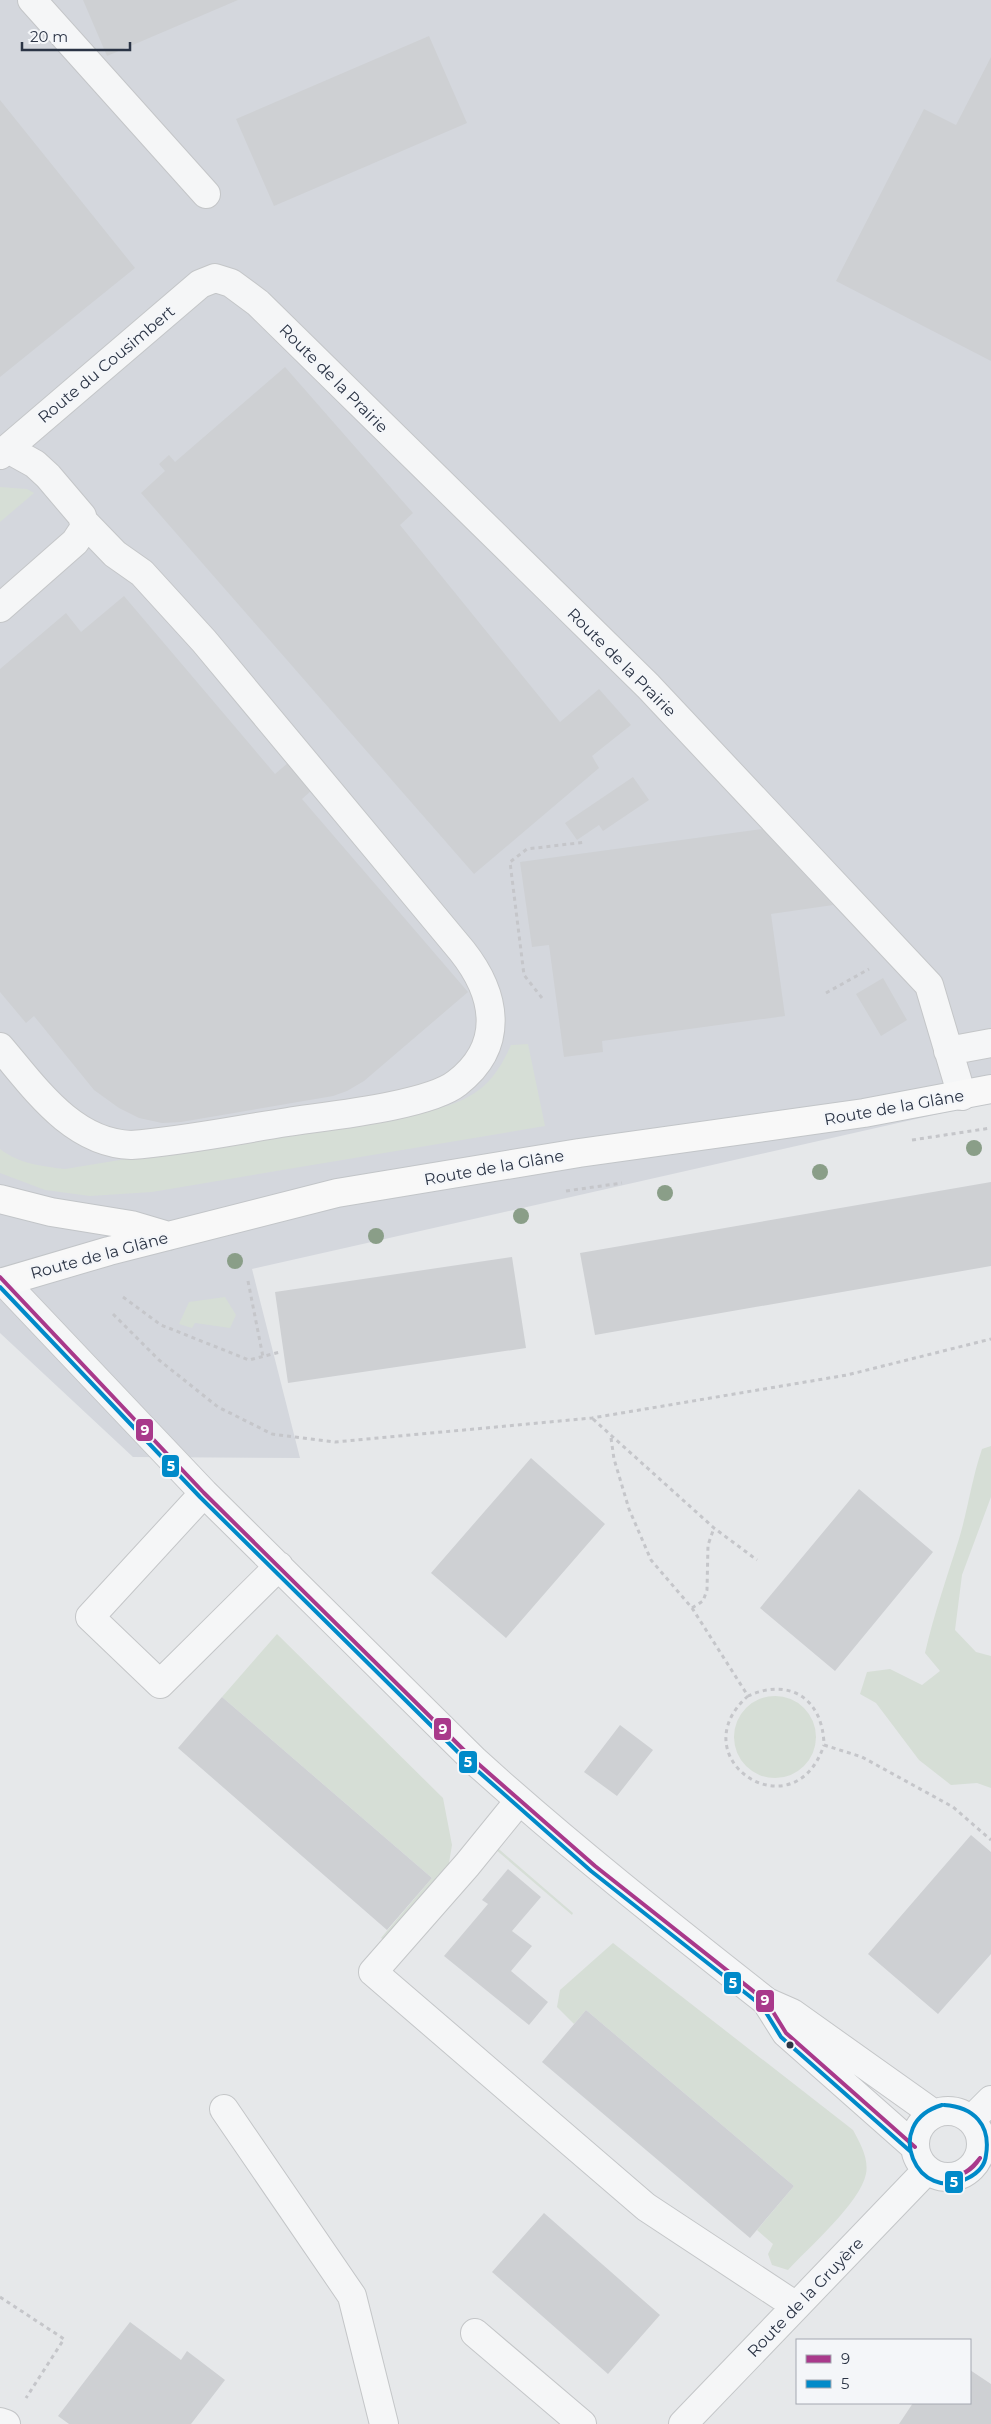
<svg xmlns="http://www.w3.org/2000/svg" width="991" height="2424" viewBox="0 0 991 2424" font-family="Montserrat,sans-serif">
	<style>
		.built { fill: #d4d7dd }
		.green { fill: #d6ded6 }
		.building { fill: #ced0d3 }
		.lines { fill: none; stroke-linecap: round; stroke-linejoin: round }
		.minor-casing { stroke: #c4c6c8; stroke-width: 30 }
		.major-casing { stroke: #c2c5c8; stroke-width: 30 }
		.path { stroke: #c5c6ca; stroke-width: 3; stroke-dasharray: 4 4; stroke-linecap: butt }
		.minor { stroke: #f5f6f7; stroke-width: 28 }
		.major { stroke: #f8f8f8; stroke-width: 28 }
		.bus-1-casing { stroke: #f4f6f9; stroke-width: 8 }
		.bus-2-casing { stroke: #f4f6f9; stroke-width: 8 }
		.bus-1 { stroke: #a9398b; stroke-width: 4 }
		.bus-2 { stroke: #008ac9; stroke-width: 4 }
		.tree { fill: #8a9e88 }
		.bus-dot { fill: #2b3445; stroke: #f4f6f9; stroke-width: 2 }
		.labels { text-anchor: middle; stroke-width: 4.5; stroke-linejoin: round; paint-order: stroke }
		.street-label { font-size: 16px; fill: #2b3445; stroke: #f4f6f9 }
		.line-badge { stroke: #f4f6f9; stroke-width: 2 }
		.badge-label { font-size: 14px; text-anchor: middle; font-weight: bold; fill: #fff }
	</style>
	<rect width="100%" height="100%" fill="#e6e8ea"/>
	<path class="built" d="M0,0h991v1102l-739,167 48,189 -167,-1 -133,-124z"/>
	<path class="green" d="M0,487l27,2 7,4 -34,29z
		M528,1044l17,82 -393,66 -62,4 -45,-6 -45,-17v-24c20,15 41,17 65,20l382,-63c35,-12 49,-28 64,-61z
		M225,1297l11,18 -6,13 -35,-5 -3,5 -13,-4 10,-22z
		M991,1446v51l-29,78 -7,55 21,22 15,4v132l-14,-5 -26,2 -32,-25 -43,-57 -16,-9 7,-22 23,-3 32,16 18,-14 -15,-18c9,-39 22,-76 34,-114 9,-30 13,-61 23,-90z
		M277,1634l166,164 9,47 -5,30 -59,68 -7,-5 51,-60 -210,-181z
		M734 1737a41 41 0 1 1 82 0a41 41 0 1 1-82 0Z
		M493,1844l80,69 -1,2 -77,-66z
		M613,1943l240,187c7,13 16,28 13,44 -6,29 -57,73 -78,96l-16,-5 -4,-11 5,-10 -16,-14 37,-44 -208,-176 -12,14 -17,-17 3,-17z"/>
	<path class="building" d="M83,0h155l-131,56z
		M429,36l38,87 -193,83 -38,-87z
		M991,57v304l-155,-80 88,-172 32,16z
		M0,100l135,168 -135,109z
		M285,367l128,146 -13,12 160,197 39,-33 32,36 -39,31 7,12 -125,106 -333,-381 24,-22 -6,-7 10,-9 6,7z
		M124,596l151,178 14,-12 24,27 -11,10 166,193 -104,89 -17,10 -14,5 -152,26 -19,1 -23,-5 -20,-10 -25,-18 -60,-74 -8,7 -26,-31v-323l66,-56 15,19z
		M633,777l16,23 -46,31 -4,-6 -22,15 -12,-17z
		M762,829l71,76 -62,9 14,102 -183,25 1,11 -39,5 -15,-112 -17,2 -12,-85z
		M883,978l24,42 -26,16 -25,-42z
		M991,1182v84l-396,69 -15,-82z
		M512,1257l14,91 -238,35 -13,-91z
		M531,1458l74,66 -99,114 -75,-65z
		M859,1489l74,63 -98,119 -75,-63z
		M222,1697l210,181 -45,52 -209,-182z
		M620,1725l33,25 -36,46 -33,-24z
		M971,1835l20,17v102l-53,60 -70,-60z
		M508,1869l33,28 -29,34 20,15 -21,25 37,31 -19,23 -85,-69 44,-52 -6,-4z
		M586,2010l208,176 -44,52 -208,-176z
		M544,2213l116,102 -52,59 -116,-102z
		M130,2322l51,38 6,-9 38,29 -34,44h-122l-11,-8z
		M970,2370l21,14v40h-92l14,-21h57z"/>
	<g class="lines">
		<defs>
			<path id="minor" d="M32,0l174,194
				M0,455l200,-171 15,-6 16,5 27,20 390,383 281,299 33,111
				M0,608l75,-66 10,-15 -3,-11 -34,-40 -13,-12 -27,-15
				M0,1047c35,41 72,96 131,98 53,-4 105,-15 157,-23 39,-6 140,-16 169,-39 49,-38 39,-89 5,-132l-258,-310 -62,-68 -27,-19 -30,-31
				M948,1051l43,-8
				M4,1282l200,211 271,268c94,85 193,163 292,241l25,11 142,101
				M204,1493l-114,124 70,67 119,-118
				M519,1801l-52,64 -94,107 273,235 150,99
				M769,2006l17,27 129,114
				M224,2109l128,187 32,128
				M915 2144a33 33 0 1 1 66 0a33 33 0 1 1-66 0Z
				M971,2120l20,-20
				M475,2333l107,91
				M0,2422l6,2
				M683,2424l244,-254"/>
			<path id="major" d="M0,1199l51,13 80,13 37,11
				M0,1283l109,-32 228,-58 242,-40 285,-40 127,-24"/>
		</defs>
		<use href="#minor" class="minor-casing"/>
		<use href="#major" class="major-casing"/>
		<path class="path" d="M826,993l43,-24
			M542,998l-18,-23 -14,-113 17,-13 59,-7
			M912,1140l79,-12
			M566,1191l56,-8
			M248,1281l15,76
			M123,1297l38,28 88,35 31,-8
			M113,1314l46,46 59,47 54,27 63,8 257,-24 255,-43 144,-36
			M593,1419l121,109 43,32
			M611,1438l3,21 15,50 22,51 41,48 56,88c42,-19 75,3 76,49l38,12 91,50 38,33
			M692,1608l11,-7 4,-11 1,-45 6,-17
			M748,1696c-70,62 46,139 76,49
			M0,2297l64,42 -38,59"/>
		<use href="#minor" class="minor"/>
		<use href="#major" class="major"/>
		<defs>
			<path id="bus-1" d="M0,1277l204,216 271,268 120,105 172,136 19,31 129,114
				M947,2177c15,-1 25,-6 33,-19
				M947,2177c16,-2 23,-6 33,-19"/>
			<path id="bus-2" d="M0,1287l200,210 271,268 120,106 171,135 19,31 130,115
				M942,2105c-62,18 -24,101 26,73 10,-5 17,-12 18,-23 5,-30 -12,-48 -42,-50"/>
		</defs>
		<use href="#bus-1" class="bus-1-casing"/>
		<use href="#bus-2" class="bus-2-casing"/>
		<use href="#bus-1" class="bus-1"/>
		<use href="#bus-2" class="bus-2"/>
	</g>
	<g class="tree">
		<circle cx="974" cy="1148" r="8"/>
		<circle cx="820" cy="1172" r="8"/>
		<circle cx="665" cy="1193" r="8"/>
		<circle cx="521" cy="1216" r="8"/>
		<circle cx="376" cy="1236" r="8"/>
		<circle cx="235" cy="1261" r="8"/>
	</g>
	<circle class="bus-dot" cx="790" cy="2045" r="4.5"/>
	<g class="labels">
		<g class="street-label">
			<text transform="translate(106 364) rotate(-40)" y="6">Route du Cousimbert</text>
			<text transform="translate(334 378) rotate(45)" y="6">Route de la Prairie</text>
			<text transform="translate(622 662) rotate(45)" y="6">Route de la Prairie</text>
			<text transform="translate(894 1107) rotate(-10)" y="6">Route de la Glâne</text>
			<text transform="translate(494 1167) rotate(-10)" y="6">Route de la Glâne</text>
			<text transform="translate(99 1255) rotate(-15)" y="6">Route de la Glâne</text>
			<text transform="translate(805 2297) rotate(-46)" y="6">Route de la Gruyère</text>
		</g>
	</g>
	<g class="line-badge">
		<rect x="135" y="1418" width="19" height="24" rx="5" fill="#a9398b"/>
		<rect x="161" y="1454" width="19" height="24" rx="5" fill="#008ac9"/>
		<rect x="433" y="1717" width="19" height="24" rx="5" fill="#a9398b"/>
		<rect x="458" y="1750" width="20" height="24" rx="5" fill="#008ac9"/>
		<rect x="723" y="1971" width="19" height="24" rx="5" fill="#008ac9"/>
		<rect x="755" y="1989" width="20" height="24" rx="5" fill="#a9398b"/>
		<rect x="944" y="2170" width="20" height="24" rx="5" fill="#008ac9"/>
	</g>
	<g class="badge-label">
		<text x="145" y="1435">9</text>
		<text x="171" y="1471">5</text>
		<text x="443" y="1734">9</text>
		<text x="468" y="1767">5</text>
		<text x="733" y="1988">5</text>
		<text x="765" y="2005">9</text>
		<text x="954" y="2187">5</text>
	</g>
	<rect x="796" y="2339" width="175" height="65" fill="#f4f6f9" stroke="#a4a8b1"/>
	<rect x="806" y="2355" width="25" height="8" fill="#a9398b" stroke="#a4a8b1"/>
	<text x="841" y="2364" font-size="15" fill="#2b3445">9</text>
	<rect x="806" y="2380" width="25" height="8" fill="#008ac9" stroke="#a4a8b1"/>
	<text x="841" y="2389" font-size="15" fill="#2b3445">5</text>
	<path d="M22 42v8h108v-8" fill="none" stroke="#2b3445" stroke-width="2.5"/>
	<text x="30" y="42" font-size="15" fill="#2b3445" stroke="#f4f6f9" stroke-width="4" paint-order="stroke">20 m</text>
</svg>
